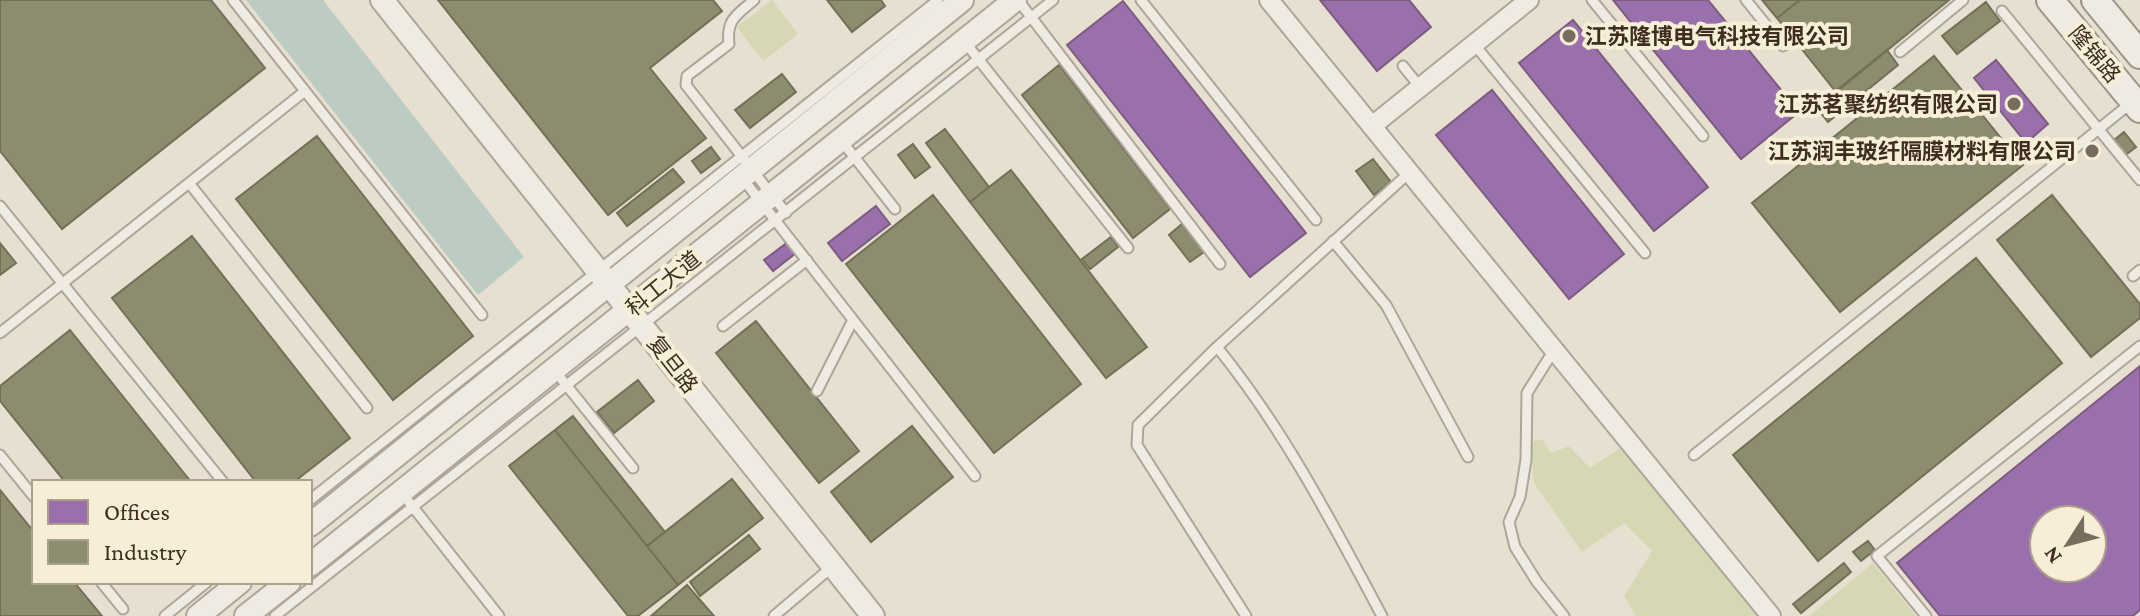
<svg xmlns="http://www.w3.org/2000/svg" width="2140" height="616" viewBox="0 0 2140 616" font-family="'Crimson Pro','Noto Sans SC',serif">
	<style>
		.green { fill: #d6d7b3 }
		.water { fill: #bcccc2 }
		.offices { fill: #9970ab; stroke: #7d5c81; stroke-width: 2; fill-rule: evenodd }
		.industry { fill: #8c8c6e; stroke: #747057; stroke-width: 2 }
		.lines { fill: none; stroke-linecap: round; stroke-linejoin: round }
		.service-casing { stroke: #ada599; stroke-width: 13 }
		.minor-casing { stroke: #ada599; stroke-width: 22 }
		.tertiary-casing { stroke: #ada599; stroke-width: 26 }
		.secondary-casing { stroke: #9c958a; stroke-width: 30 }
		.service { stroke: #efebe3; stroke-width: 9 }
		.minor { stroke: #efebe3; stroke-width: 18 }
		.tertiary { stroke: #efebe3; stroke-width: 22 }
		.secondary { stroke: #efebe3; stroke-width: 26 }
		.poi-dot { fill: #786c5e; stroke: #f7eed8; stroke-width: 3 }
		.labels { text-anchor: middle; stroke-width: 8; stroke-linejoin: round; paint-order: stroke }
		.poi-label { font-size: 22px; font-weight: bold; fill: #3d2e20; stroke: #f7eed8; text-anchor: end }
		.street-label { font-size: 22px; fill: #3d2e20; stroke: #f7eed8 }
	</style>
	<rect width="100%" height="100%" fill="#e7e0d1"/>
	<path class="green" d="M772,0l26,34 -35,27 -26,-34z
		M1542,439l9,14 18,-7 21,22 32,-21 136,169h-122l-12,-20 28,-45 -28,-28 -42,29 -48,-69 -3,-41z
		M1873,563l43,53h-107z"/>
	<path class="water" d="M246,0h77l201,257 -46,38z"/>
	<path class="offices" d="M1320,0h89l22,27 -54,44z
		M1613,0h95l91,112 -58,47z
		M1123,1l183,232 -56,44 -183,-232z
		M1573,20l135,167 -54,44 -135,-168z
		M1996,60l52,64 -22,19 -52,-65z
		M1492,90l132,164 -55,45 -133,-164z
		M876,206l14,18 -48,37 -14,-18z
		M788,242l8,11 -23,18 -9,-11z
		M2140,366v244l-7,6h-193l-43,-53zM2044,520h48v48h-48z"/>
	<path class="industry" d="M0,0h211l54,68 -203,161 -62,-78z
		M438,0h275l9,11 -72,57 56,70 -98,77z
		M827,0h54l4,6 -33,26z
		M1762,0h38l-23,18z
		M1800,0h149l-113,92 -59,-74z
		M1986,2l14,19 -43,33 -15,-18z
		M1887,50l11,15 -70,57 -12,-15z
		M1934,56l89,109 -183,147 -88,-109z
		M1059,65l111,144 -37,29 -111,-143z
		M782,74l14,18 -46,36 -15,-18z
		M945,129l44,58 -19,15 -44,-59z
		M2124,132l12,15 -12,9 -11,-15z
		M317,136l156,200 -80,64 -157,-201z
		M913,144l17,23 -15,11 -17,-23z
		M711,147l9,12 -19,14 -9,-12z
		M1373,159l18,23 -17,13 -18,-24z
		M673,169l11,13 -57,44 -10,-13z
		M1011,170l136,177 -41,31 -136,-176z
		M933,195l148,189 -87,69 -148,-189z
		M2052,195l88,109v14l-49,39 -94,-117z
		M1182,224l22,28 -14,10 -21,-27z
		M192,236l158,202 -56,44h-38l-144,-184z
		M1111,237l7,10 -28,22 -8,-10z
		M0,243l16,20 -16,12z
		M1976,258l86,105 -244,198 -85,-106z
		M756,321l103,130 -40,32 -103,-130z
		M70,330l121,152h-126l-65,-81v-15z
		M638,380l16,21 -40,32 -17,-21z
		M573,416l92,116 -18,14 -92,-116z
		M912,426l41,51 -82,65 -40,-50z
		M555,430l123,155 -40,31h-10l-119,-150z
		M732,479l31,39 -85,67 -31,-39z
		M0,490l34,42v50h40l28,34h-102z
		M749,535l11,14 -60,47 -10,-14z
		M1868,541l7,9 -14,11 -8,-9z
		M1844,563l7,9 -50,41 -8,-9z
		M687,585l27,31h-63z"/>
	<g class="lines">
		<defs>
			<path id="service" d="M233,0l249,315
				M754,0c-17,15 -28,19 -25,44l-42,32 -1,9 100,128
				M1018,0l202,264
				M1141,0l175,220
				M1592,0l111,136
				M1746,0l37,46
				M2002,11l138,169
				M964,41l164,207
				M1474,44l171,209
				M1900,52l63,-52
				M1403,66l17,21
				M841,140l54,69
				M743,179l232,297
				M189,183l178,225
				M0,206l223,276
				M1333,241l53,64 82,152
				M2133,276l7,-6
				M723,326l84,-66
				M0,333l305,-242
				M1217,347c66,81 116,177 165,269
				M1554,350l-27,43 -1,67 -6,37 -11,25 6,25 22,35 27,34
				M555,371l78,97
				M817,391l36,-71
				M0,455l34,42
				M1694,455l437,-352
				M310,500l628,-500
				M409,502l90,114
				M101,582l22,27
				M165,616l42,-34
				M275,616l778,-616
				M774,616l59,-50
				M1246,616l-109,-171 1,-20 79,-78 192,-174
				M1926,616l-49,-60 263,-210"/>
			<path id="minor" d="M1269,0l502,616
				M1372,126l157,-126"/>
			<path id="tertiary" d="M382,0l491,616
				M310,525l652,-525
				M310,565l705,-565
				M198,616l42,-34
				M246,616l43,-34"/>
			<path id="secondary" d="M2050,0l90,109
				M2095,0l45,55"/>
		</defs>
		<use href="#service" class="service-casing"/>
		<use href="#minor" class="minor-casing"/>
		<use href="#tertiary" class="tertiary-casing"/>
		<use href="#secondary" class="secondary-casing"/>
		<use href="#service" class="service"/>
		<use href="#minor" class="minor"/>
		<use href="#tertiary" class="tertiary"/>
		<use href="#secondary" class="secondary"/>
	</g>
	<g class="poi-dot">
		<circle cx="1569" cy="36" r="8"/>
		<circle cx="2014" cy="104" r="8"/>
		<circle cx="2092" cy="151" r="8"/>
	</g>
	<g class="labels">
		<g class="poi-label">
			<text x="1585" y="44" text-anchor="start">江苏隆博电气科技有限公司</text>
			<text x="1998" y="112">江苏茗聚纺织有限公司</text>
			<text x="2076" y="159">江苏润丰玻纤隔膜材料有限公司</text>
		</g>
		<g class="street-label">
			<text transform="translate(2095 54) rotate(50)" y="8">隆锦路</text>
			<text transform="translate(663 283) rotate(-39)" y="8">科工大道</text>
			<text transform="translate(673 364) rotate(52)" y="8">复旦路</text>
		</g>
	</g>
	<rect x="32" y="480" width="280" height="104" fill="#f7eed8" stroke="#ada18e" stroke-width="2"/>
	<rect x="48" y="500" width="40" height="24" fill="#9970ab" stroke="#ada18e" stroke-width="2"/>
	<text x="104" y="520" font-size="24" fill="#3d2e20">Offices</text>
	<rect x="48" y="540" width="40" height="24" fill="#8c8c6e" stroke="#ada18e" stroke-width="2"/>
	<text x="104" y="560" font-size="24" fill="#3d2e20">Industry</text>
	<g transform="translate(2068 544) rotate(234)"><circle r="38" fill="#f7eed8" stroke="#ada18e" stroke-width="2"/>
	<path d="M0-6L14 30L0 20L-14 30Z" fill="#786c5e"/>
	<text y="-12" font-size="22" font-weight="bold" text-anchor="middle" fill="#3d2e20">N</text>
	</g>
</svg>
